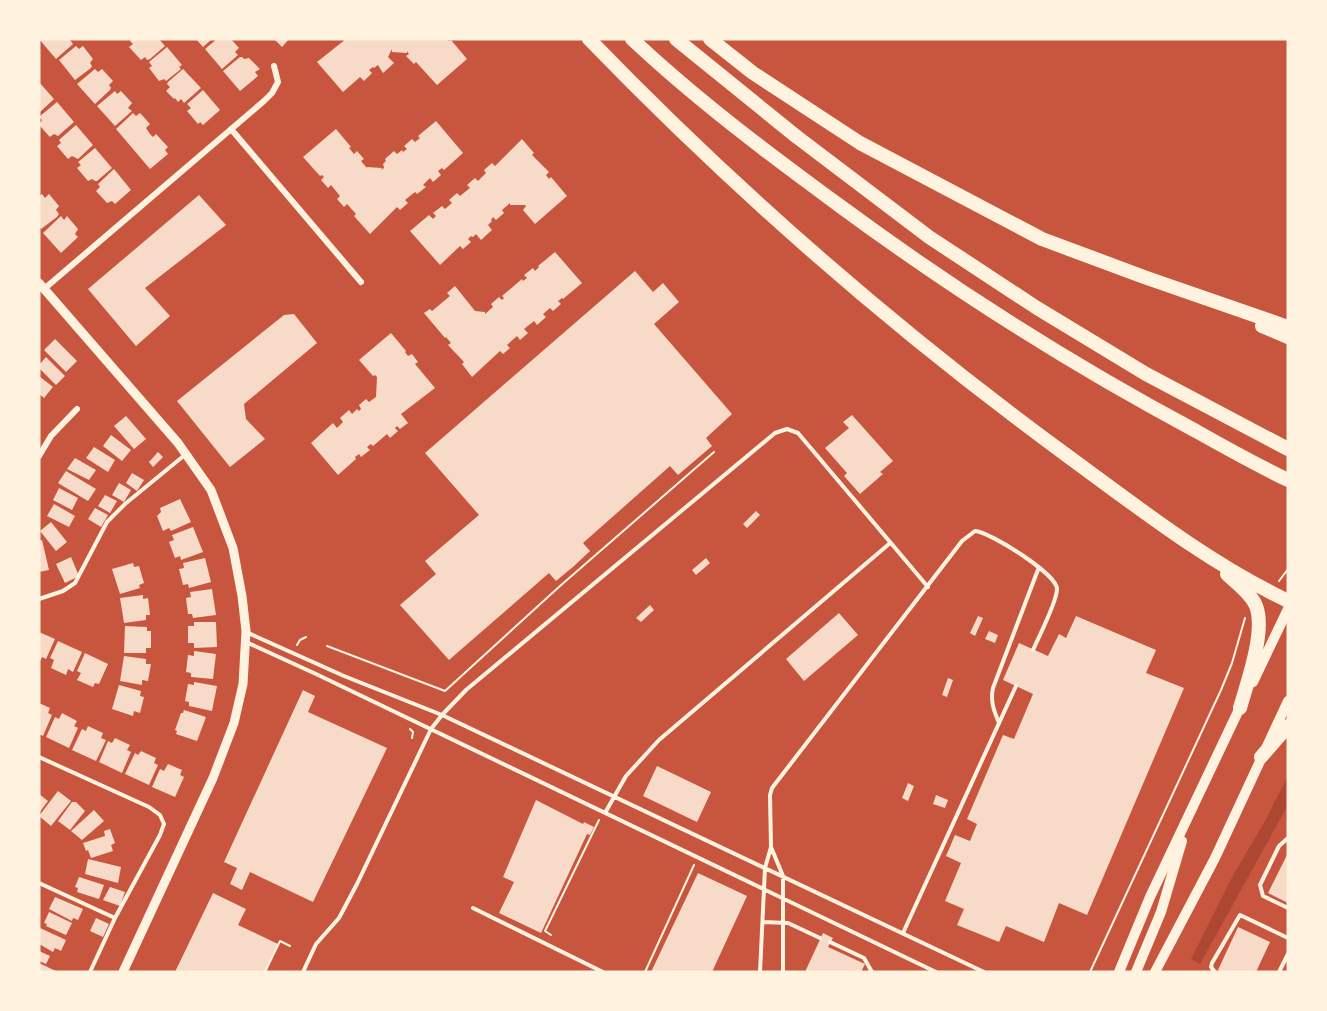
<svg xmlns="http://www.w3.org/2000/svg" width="1327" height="1011" viewBox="0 0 1327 1011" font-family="'IBM Plex Sans',sans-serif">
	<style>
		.green { fill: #ae4732 }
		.building { fill: #f7dbc8 }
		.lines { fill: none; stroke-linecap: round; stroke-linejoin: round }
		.path { stroke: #fff3e0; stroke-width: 2 }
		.service { stroke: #fff3e0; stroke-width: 4 }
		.minor { stroke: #fff3e0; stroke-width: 6 }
		.tertiary { stroke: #fff3e0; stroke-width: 9 }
		.secondary { stroke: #fff3e0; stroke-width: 10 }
		.motorway { stroke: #fff3e0; stroke-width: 14 }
	</style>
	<rect width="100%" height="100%" fill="#c8553d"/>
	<path class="green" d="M1288,776v29l-88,159 -9,-5 40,-80 35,-60z"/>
	<path class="building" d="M39,39h32l-1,1 3,4 -17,15z
		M132,39h27l6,7 -15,13 -3,1 -2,-3 -4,3 -12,-13 4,-3 -3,-3z
		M196,39h16l-9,8z
		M217,39h14l8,9 -4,4 3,3 -16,14 -17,-20z
		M274,39h15l-7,8z
		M346,39h101l2,2 2,-1 16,19 -30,26 -21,-23 -2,2 -8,-8 3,-2 -2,-3v2l-15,-1v-3l-4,8 6,6 -11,10 -5,-8 -4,3 -1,-1 -4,3 3,3 -8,8 -4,-4 -17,15 -26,-30z
		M76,46l3,3 4,-3 10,13 -3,4 2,3 -1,2 -16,12 -16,-20z
		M167,47l15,18 -3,2 2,2 -15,12 -2,-2 -5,2 -10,-13 3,-2 -3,-4z
		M240,57h2l2,2 5,-1 11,11 -5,3 3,4 -18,15 -17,-20z
		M95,69l3,3 4,-3 11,12 -4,4 2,3 -1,2 -15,14 -18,-20z
		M183,69l18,19 -17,15 -3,-4 -3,3 -3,-4 -1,1 -8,-8 4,-4 -3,-3 1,-2z
		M39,82l15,17 -15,14z
		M203,90l17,20 -17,15 -3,-3 -2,2 -11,-13 4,-3 -4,-4z
		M115,91l2,3 4,-3 11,12 -4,5 4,3 -17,15 -18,-20z
		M57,102l17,20 -16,14 -4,-2 -4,3 -11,-12 3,-5 -3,-3z
		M133,113l3,3 4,-3 10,11 -4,4 4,6 3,3 3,-3 12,13 -3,3 3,4 -18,15 -34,-40z
		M436,121l27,32 -19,17 -2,-2 -4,3 3,4 -8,7 -3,-4 -7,7 3,2 -9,7 -2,-2 -10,8 3,3 -8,7 -3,-3 -27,27 -16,-18 2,-2 -9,-10 -3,3 -7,-8 3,-3 -9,-11 -3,3 -7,-8 3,-3 -2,-2 -2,1 -17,-19 33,-28 15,18 -2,1 5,6 3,-3 7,8 -3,2 6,7v-1l15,1 -1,2 3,-2 -1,-4 3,-3 -1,-2 9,-8 3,3 5,-4 1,2 4,-3 -3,-3 8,-7 3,3 5,-4 -2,-2z
		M76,125l17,20 -15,14 -6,-3 -4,3 -11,-13 4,-3 -2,-3z
		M522,139l12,14 -2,2 17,17 -3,3 3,4 2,-2 16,19 -32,28 -12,-14 3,-4 -1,-1h-15v-2l-8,7 2,3 -8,7 -3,-3 -2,3 1,1 -4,4 4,5 -11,10 -5,-6 -3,3 -2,-1 -3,3 3,3 -8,7 -3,-3 -20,19 -30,-34 19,-16 4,4 3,-3 -3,-3 9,-7 3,3 7,-6 -3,-3 8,-7 3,3 10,-8 -3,-3 8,-7 3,3 8,-8 -2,-3 8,-7 3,3z
		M95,148l17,20 -15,13h-2l-3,-2 -4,2 -11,-13 4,-3 -3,-3z
		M114,169l17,21 -16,14 -3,-3 -5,2 -11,-12 4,-4 -2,-3z
		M42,194l3,4 4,-4 10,12 -3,4 3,4 -2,3 -16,12 -2,-3v-30z
		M199,195l27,30 -81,63 25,28 -34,30 -48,-57z
		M61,216l3,4 3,-4 11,13 -3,5 3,3 -17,16 -18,-20z
		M555,252l27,31 -19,16 -1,-1 -4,3 3,3 -8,7 -3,-3 -7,6 3,3 -9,8 -3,-4 -10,8 4,4 -8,7 -3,-4 -10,9 3,3 -7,6 -3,-3 -28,26 -10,-13 2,-2 -16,-17 3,-2 -5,-6 -1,1 -21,-25 6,-4 2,2 18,-15 -3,-3 8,-7 20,25 10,1v2l8,-7 -2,-3 8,-7 3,3 2,-2 -2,-2 20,-17 1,2 4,-3 -3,-3 9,-7 2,3 4,-4 -1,-1z
		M635,271l18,21 10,-9 16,19 -25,22 78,90 -26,24 6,8 -34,29 -8,-9 -87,77 7,8 -16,15 -18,15 -7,-8 -100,87 -49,-55 36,-31 -11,-13 54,-46 -54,-62z
		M294,314l23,29 -73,61 2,15 19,20 -35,28 -53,-66 107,-86z
		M391,333l15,18 -1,1 3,4 4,-2 6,8 -3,2 20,24 -34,26 7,9 -8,6 -3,-3 -2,2 3,3 -8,7 -3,-4 -14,12 -2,-2 -4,3 3,3 -9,7 -2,-3 -4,3 1,2 -18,16 -27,-32 22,-20 4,5 6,-6 -3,-4 9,-8 3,4 5,-5 2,2 2,-2 -2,-4 7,-6 3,3 7,-5 1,-20 -2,-2 -2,1 -14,-16z
		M55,339l22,22 -11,11 -22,-22z
		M46,357l19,19 -9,9 -17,-17v-3z
		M39,376l14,11 -9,11 -5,-4z
		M852,415l41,46 -13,11 3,2 -23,20 -16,-18 3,-3 -22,-25 24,-20 -6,-6z
		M126,416l20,23 -12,10 -20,-23z
		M111,435l20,15 -9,11 -19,-15z
		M94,447l21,13 -7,12 -22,-14z
		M158,452l5,5 -10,10 -4,-5z
		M75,458l21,12 -7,10 -22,-11z
		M66,471l30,18 -8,12 -30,-18z
		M132,473l12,7 -7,11 -11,-8z
		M119,483l12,7 -7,12 -12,-7z
		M59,488l19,10 -6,12 -19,-10z
		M105,495l12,6 -7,12 -12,-7z
		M180,499l11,23 -20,9 -2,-3 -6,3 -6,-15 4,-4 -1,-4z
		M54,504l21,12 -6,11 -22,-11z
		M95,508l13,7 -7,12 -13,-8z
		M756,511l4,4 -13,13 -4,-4z
		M51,522l16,20 -11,9 -16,-20z
		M193,527l10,25 -22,8 -1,-4 -5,2 -6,-16 5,-2 -2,-5z
		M42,540l7,30 -10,2v-31z
		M71,557l8,19 -14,7 -9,-19z
		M205,558l6,24 -22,6 -1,-4 -5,1 -4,-16 5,-1 -1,-5z
		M706,558l4,5 -14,12 -4,-5z
		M133,563l1,4 5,-1 5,17 -5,2 1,3 -20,6 -8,-25z
		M212,589l4,26 -23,3 -1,-4h-4l-2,-16 5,-1 -1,-5z
		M143,595v4l5,-1 2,17h-4v5l-22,3 -4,-25z
		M650,605l4,5 -13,12 -5,-4z
		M839,613l19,22 -54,46 -18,-22z
		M978,616l5,2 -8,18 -5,-3z
		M1076,616l80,34 -10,23 38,15 -97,227 -28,-12 -15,39 -38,-16 -7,16 -42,-17 7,-16 -19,-8 16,-38 -15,-7 9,-21 15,6 7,-17 -10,-5 36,-84 11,4 19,-45 -30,-14 16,-37 29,13 11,-22 7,4z
		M194,622h22l1,25 -23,1v-5h-6v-17h6z
		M125,626l22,1v4h4v17h-5v5h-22z
		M989,631l9,4 -3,8 -10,-4z
		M39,632l16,7 -9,20 -4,-2 -3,7z
		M58,641l24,11 -9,20 -5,-3 -2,6 -15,-7 3,-8 -4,-2z
		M194,651l22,3 -3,25 -22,-2v-4l-5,-1 2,-17 6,1z
		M85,653l23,11 -9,20 -4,-1 -2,4 -16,-7 4,-7 -4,-2z
		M124,656l22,3v5h5l-3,17 -6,-1v5l-22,-4z
		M948,678l5,2 -6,17 -5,-2z
		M194,682l23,4 -5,25 -23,-5v-4l-4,-1 3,-17 6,1z
		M119,685l22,6 -1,5 4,1 -4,16 -6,-2 -1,5 -21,-7z
		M303,690l12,6 -7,16 79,36 -74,154 -63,-30 -8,18 -12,-6 7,-16 -13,-6z
		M39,703l11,5 -2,5 4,2 -9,21 -4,-2z
		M184,710l22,7 -9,24 -21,-7 1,-3 -2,-1 6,-17h2z
		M62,713l15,8 -3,5 4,2 -9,20 -23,-11 9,-20 4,2z
		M88,726l15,7 -2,5 5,2 -10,21 -24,-11 10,-21 4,2z
		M115,738l15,7 -3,5 4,2 -9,21 -23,-11 9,-21 4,2z
		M141,751l15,7 -2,5 4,2 -9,20 -24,-11 10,-21 3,2z
		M168,764l14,6 -2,5 4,2 -9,20 -23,-10 8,-18 4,2z
		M657,766l54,26 -14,30 -54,-26z
		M908,783l6,3 -6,15 -6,-3z
		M58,791l13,10 -20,25 -12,-10z
		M39,794l9,7 -9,12z
		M936,795l12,5 -3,8 -12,-4z
		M536,800l47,24 1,-2 10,5 -4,8 -3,-1 -46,99 -42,-20 15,-31 -11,-5z
		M72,802h4l9,9 -15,19 -12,-9z
		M94,810l10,11 -22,19 -11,-9z
		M110,829l5,14 -4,2 2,6 -22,7 -3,-8 -2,1 -3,-8 22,-7 -1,-5z
		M1288,853v50l-20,-10z
		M88,859l33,8 -3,16 -33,-9z
		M698,873l49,23 -35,76h-61z
		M79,877l25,8 -5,14 -22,-7 1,-4 -3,-1z
		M110,887l15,5 -5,14 -17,-6z
		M213,893l33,16 -8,16 40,19 -13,28h-90z
		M55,897l28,12 -5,11 -5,-2 -1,3 -23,-12z
		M49,912l23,11 -6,12 -20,-9 1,-2 -3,-1z
		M96,918l13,6 -6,13 -13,-6z
		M1238,927l32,15 -14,30h-34l-4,-2z
		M40,928l26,12 -5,11 -6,-3 -2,4 -14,-8z
		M823,933l10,5 -5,9 37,17 -4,8h-56z
		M39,951l11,5 -4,8 -7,-3z
		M39,963l19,9h-19z"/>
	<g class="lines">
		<path class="path" d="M1279,581l9,-12
			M297,645l3,-5 6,-3
			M327,646l118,45 115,-105 154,-134
			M410,729l3,3 -1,6
			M551,935l-6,-4 54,-111
			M265,972l15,-31 10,5
			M645,972l49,-107
			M1090,972l131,-282 11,-27 13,-45"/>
		<path class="service" d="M39,599l24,-8 12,-8 32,-61 18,-18 61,-50
			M246,632l98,44 98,39 542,257
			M246,642l70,32 620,298
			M999,723c-5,-12 -9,-22 -6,-35l46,-121
			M39,757l110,50 11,8 4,9 -4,11 -45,83 -25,54
			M605,813l21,-37 33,-36 230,-196
			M1288,838l-9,8 -19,39 3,11 25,12
			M771,847l12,29v96
			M39,883l76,35
			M473,908l130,64
			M763,922l25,1 32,15
			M903,933l113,-247
			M830,942l34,16 8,14
			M303,972l13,-28 23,-26 18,-34 74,-155 11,-14 24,-25 309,-257 12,-4 11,4 130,154
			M760,972l5,-104 6,-21 -1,-52 2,-7 190,-247 13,-10c15,1 82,43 82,58 0,13 -18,47 -24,61
			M1215,972l-4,-5 1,-4 28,-48 48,23
			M1279,972l9,-18"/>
		<path class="minor" d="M231,129l130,153
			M44,289l220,-188 8,-8 6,-11 -4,-16
			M39,456l12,-20 26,-27"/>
		<path class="tertiary" d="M39,283l139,160 33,47 22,58 9,48 4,35 -3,53 -9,39 -21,55 -90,194"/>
		<path class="secondary" d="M1253,682l35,-73
			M1119,972l31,-75 93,-196
			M1136,972l25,-60 21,-71
			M1155,972l60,-114 73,-157"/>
		<path class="motorway" d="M589,39c147,152 309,293 480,418 71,52 140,106 219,144
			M632,39c65,61 137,115 208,167 114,84 232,159 356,225 30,17 61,34 92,49
			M676,39l121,98 132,100 108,71 109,66 142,75
			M710,39l43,34 107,70 182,96 102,38 144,50
			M1262,326l26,11
			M1227,574c9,9 24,19 29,32 10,25 -9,77 -16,102
			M1261,757l27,-31"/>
	</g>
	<rect width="1327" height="1011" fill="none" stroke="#fff3e0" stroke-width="81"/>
</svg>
